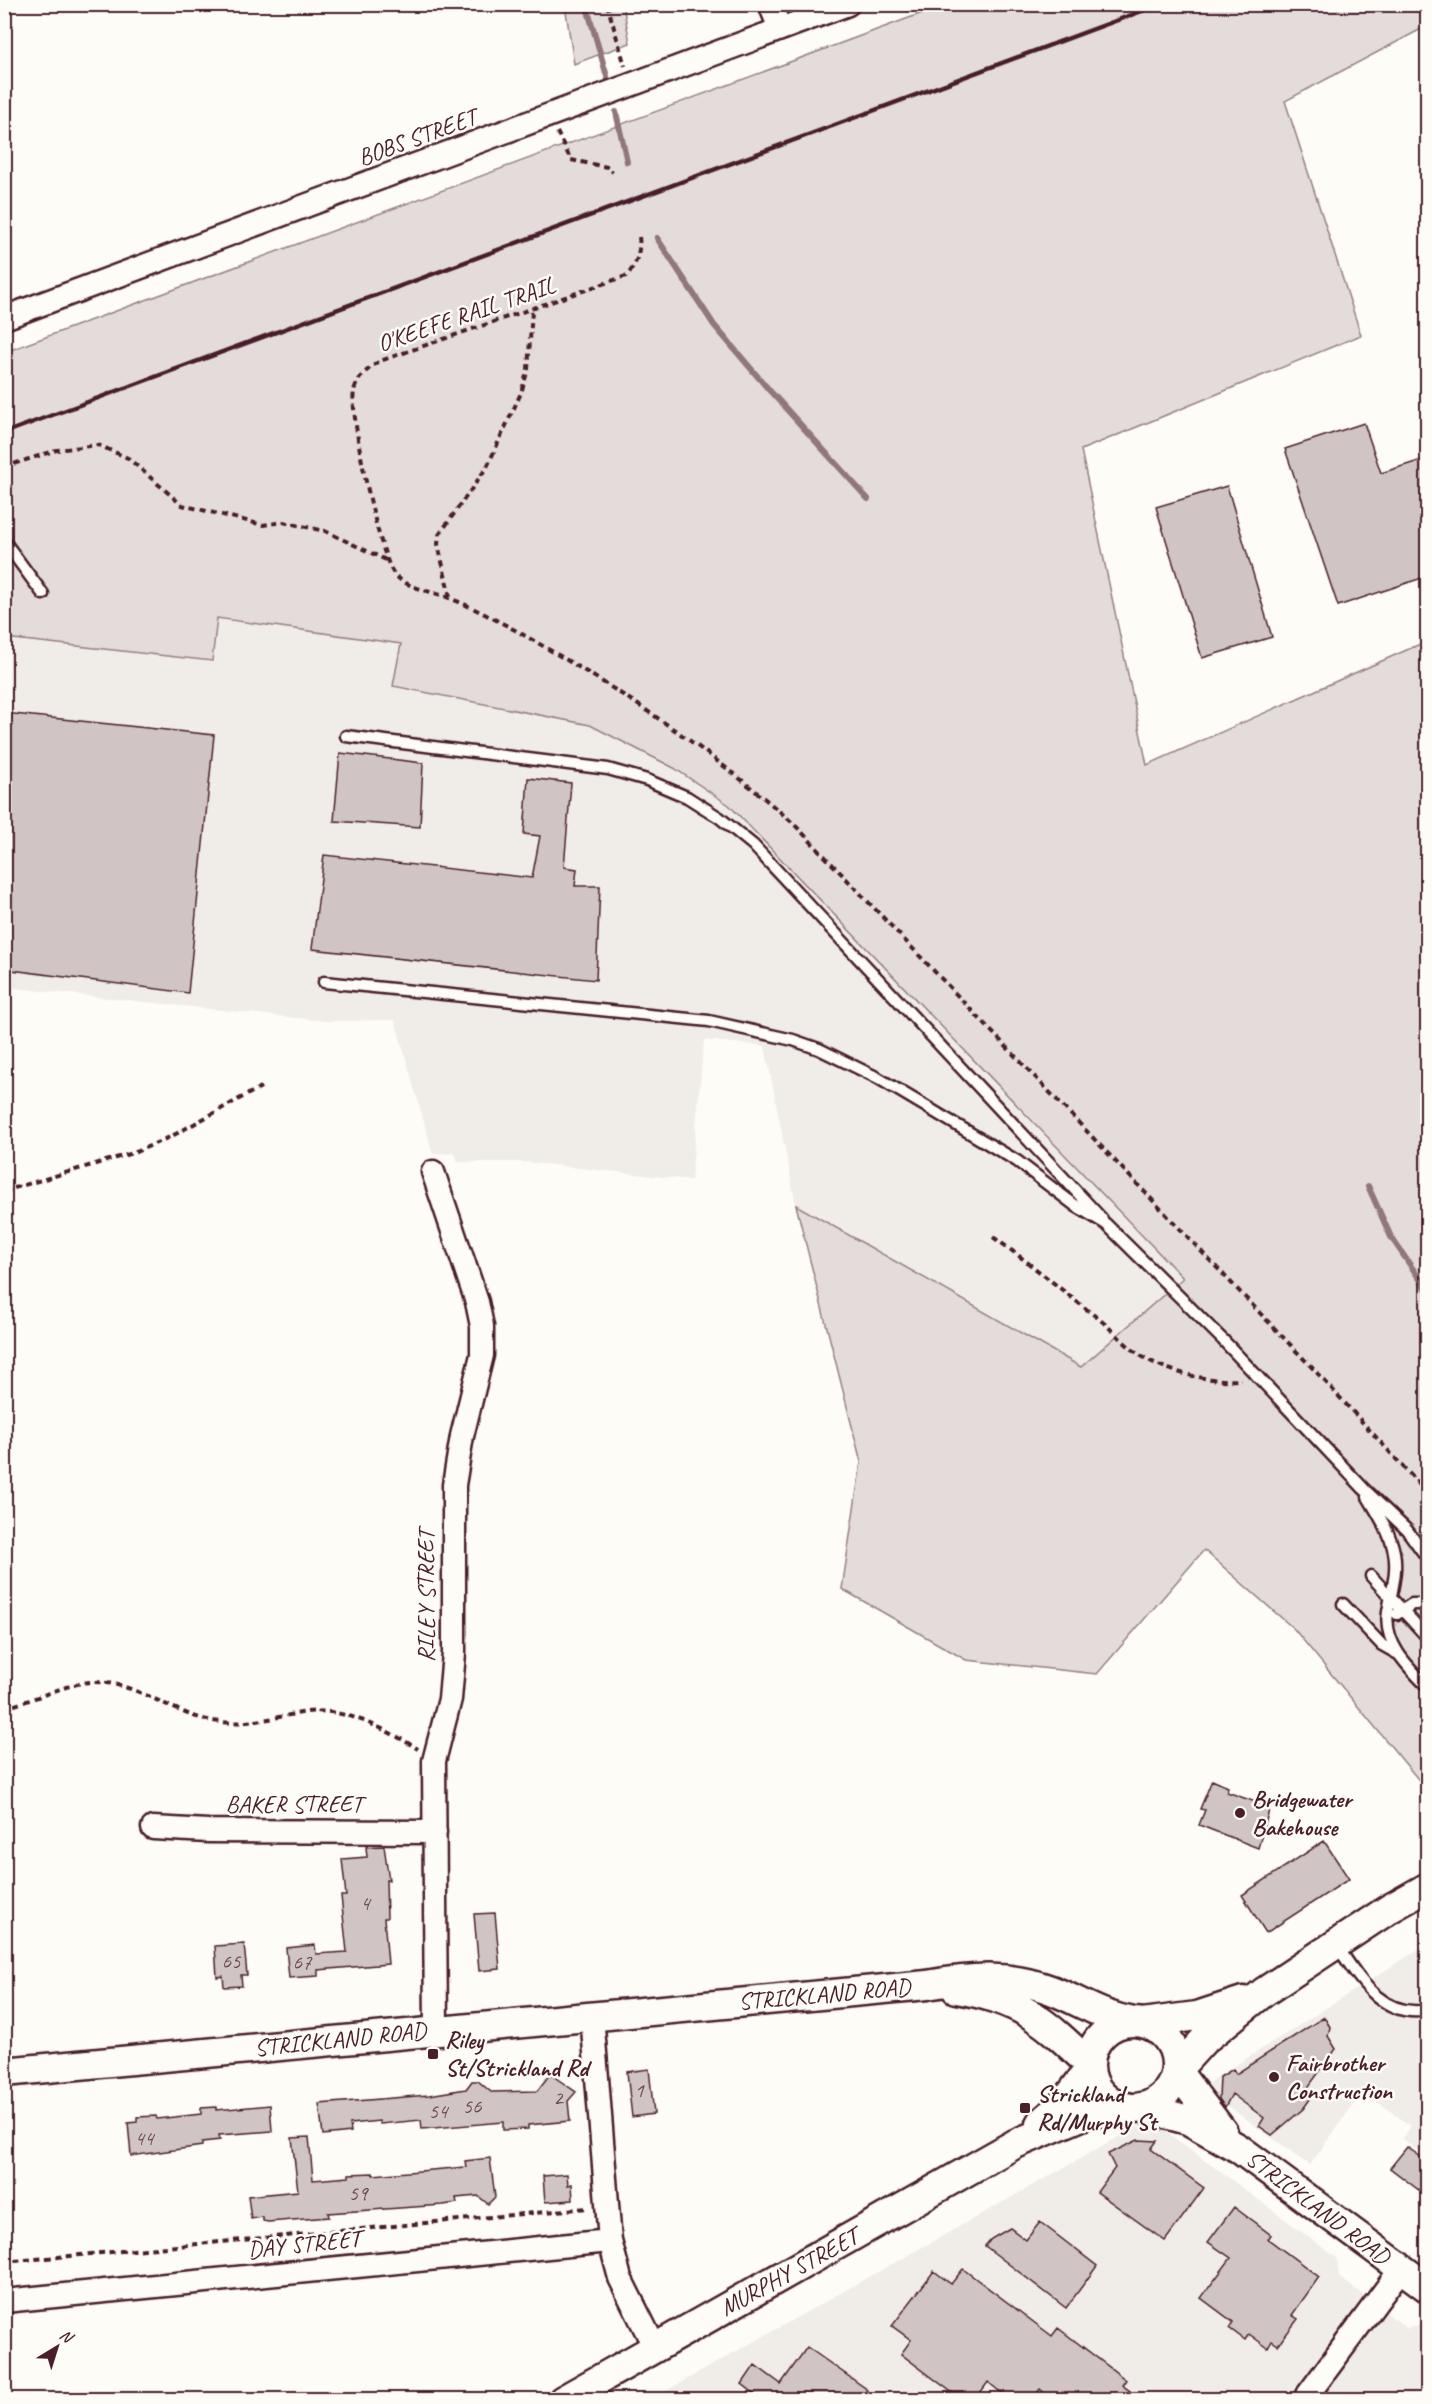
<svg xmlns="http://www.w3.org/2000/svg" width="1432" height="2404" viewBox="0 0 1432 2404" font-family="Caveat,sans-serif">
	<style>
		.built { fill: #f0ece8 }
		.green { fill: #e3dcda; stroke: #967e82; stroke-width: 1.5 }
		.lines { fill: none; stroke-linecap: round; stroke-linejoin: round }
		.stream { stroke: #91777b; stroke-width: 6 }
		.building { fill: #d0c5c4; stroke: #4a1f2b; stroke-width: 1.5 }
		.service-casing { stroke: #4a1f2b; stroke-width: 15 }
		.minor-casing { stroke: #4a1f2b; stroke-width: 27 }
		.tertiary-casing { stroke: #4a1f2b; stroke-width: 33 }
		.path { stroke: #4a1f2b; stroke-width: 4; stroke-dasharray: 6 4.5; stroke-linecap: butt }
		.service { stroke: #fdfcf7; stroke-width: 10 }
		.minor { stroke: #fdfcf7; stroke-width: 22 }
		.tertiary { stroke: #fdfcf7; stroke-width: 28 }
		.rail { stroke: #4a1f2b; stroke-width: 4.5 }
		.poi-dot { fill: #4a1f2b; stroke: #fdfcf7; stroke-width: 2 }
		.labels { text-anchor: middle; stroke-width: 5; stroke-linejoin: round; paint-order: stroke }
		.number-label { font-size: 21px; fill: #6c4851 }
		.street-label { font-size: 24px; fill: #4a1f2b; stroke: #fdfcf7 }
		.poi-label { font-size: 24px; font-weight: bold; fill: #4a1f2b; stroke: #fdfcf7; text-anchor: start }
	</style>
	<rect width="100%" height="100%" fill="#fdfcf7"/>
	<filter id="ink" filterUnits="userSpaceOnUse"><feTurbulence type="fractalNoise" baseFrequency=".0167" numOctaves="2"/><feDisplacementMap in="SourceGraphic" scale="12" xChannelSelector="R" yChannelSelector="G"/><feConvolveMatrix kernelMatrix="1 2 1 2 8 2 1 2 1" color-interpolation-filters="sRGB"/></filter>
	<g filter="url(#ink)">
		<path class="built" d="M216,618l186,27 -9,41 197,39 84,43 55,37 454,473 -102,89 -285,-162 -31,-159 -61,-6 -13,140 -165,-18h-68l-3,-9 -22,1 -38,-134 -70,1 -320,-34v-349l207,23z
			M1427,1944v214l-25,-19 9,-13 -48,-35 -53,74 -100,-72 -2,-9 3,-3z
			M1142,2124l18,3 177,131 2,19 69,52 3,-3h16v73l-777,1z"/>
		<path class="green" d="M565,5h58l7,38 -56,21z
			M944,5h483v21l-142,75 76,234 -280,115 66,315 280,-124v1149l-133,-161 -90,-79 -107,124 -131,-14 -124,-71 19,-127 -65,-257 285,162 102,-89 -454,-473 -55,-37 -84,-43 -197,-39 8,-42 -184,-26 -5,43 -207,-23v-286z"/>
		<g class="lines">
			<path class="stream" d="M586,4l22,76
				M616,112l11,50
				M657,238l57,87 56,66 98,108
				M1368,1186l23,51 37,54"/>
		</g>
		<path class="building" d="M1364,423l17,50 47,-15v118l-90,30 -53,-157z
			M1227,486l45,151 -70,21 -46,-151z
			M4,713l210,22 -26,258 -184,-24z
			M340,753l83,10 -3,64 -86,-6z
			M528,778l43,5 -7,84 13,2 -2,17h25l-4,94 -284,-31 12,-94 208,23 8,-42 -16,-2z
			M1212,1780l16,7 -1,5 43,15 -12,41 -59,-23 6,-15 -5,-1z
			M1324,1841l25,38 -83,54 -24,-38z
			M384,1846l5,34h-3l1,38h-3l4,46 -70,6v6l-29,2 -3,-30 29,-3 1,9 31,-2 -6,-56h5l-4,-37 25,-2 -1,-10z
			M495,1913l5,56 -21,2 -5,-57z
			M244,1944l3,31h-6l1,11 -18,1 -1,-11 -6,1 -2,-31z
			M1324,2017l6,10 -2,9 8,13 -30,41 7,5 -10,14 -31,26 -13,-9 5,-8 -32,-24 -7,13 -6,-8 1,-22 13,-8 3,5z
			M649,2069l5,45 -22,3 -5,-45z
			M550,2074l26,18 -8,9 2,20 -42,4v4l-25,1v-8l-81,7 -1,-9 -41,4 -1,-3 -29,3 1,8 -28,3 -4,-31 110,-9 37,-6 6,-8h6l13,11 46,-1z
			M270,2105l2,26 -53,4 1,5 -18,2v4l-71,10 -3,-33 9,-1v-5l19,-1 1,3 44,-5v-6l15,-1v3z
			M309,2137l4,43 36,-3v-3l24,-1v2l93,-8 -1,-6 25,-3 5,39 -7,7 -10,-8 -22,2 1,5 -14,2 -115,8 1,4 -61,5 -5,-1v-4l-12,2 -3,-23 50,-5 -6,-53z
			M1138,2140l19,1 -6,8 53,39 -39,53 -68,-49 18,-24 -7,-14z
			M1407,2147l21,15v19l-8,10 -30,-23z
			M567,2174l1,11 4,-1 1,16 -28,2 -2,-26z
			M1234,2207l37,28 -3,4 51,38 -27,38 6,4 -20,26 -6,-4 -4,7 -19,-14 -4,6 -16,-12 4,-6 -32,-24 30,-40 -23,-16z
			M1040,2222l57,44 -31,42 -81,-62 6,-7 19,-11 16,12z
			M963,2269l89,67 6,-8 68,52 -4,5 8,6 -7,9h-70l-13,-11 -8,11h-22l-22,-18 -13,18h-13l-61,-46 10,-14 -19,-14 42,-55 17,13z
			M807,2347l61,43 -6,10h-99l-21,-16 13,-19 26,19z"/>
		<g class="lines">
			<defs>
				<path id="service" d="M4,541l39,53
					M346,736l262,33 39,11 40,17 33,21 33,27 349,374
					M324,982l385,39 84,19 26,9 59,29 139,83 59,45 30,18 117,116 141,149 43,41 21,29
					M1368,1497c10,17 22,35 26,55 4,20 -3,40 -6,60 -5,31 20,55 40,75
					M1371,1576l57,62
					M1343,1604l39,41 16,9
					M1397,1614l15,-10h16
					M1337,1946c22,32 45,73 91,64"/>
				<path id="minor" d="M770,4l10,25
					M4,318l844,-314
					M433,1172l44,130 5,24v29l-20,81 -8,49v168l-4,46 -16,62 2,269
					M153,1828l55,3 227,1
					M592,2015l18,226 10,37 35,70
					M4,2301l606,-60
					M1304,2400l97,-131"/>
				<path id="tertiary" d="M956,1989c64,10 89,32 134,76
					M1090 2065a43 43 0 1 1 86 0a43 43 0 1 1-86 0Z
					M1142,2023l55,-7 46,-15
					M1176,2067l8,-5 19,-21 61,-49 125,-83 39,-22
					M1176,2070l47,62
					M4,2072l923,-87c44,-8 82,-11 124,5 29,11 51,27 83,32
					M1140,2107l48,13 50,28 190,140
					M1040,2124l25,-22 25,-34
					M563,2400l452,-256 71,-30 41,-7"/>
			</defs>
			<use href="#service" class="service-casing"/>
			<use href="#minor" class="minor-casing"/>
			<use href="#tertiary" class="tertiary-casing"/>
			<path class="path" d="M607,4l18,62
				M557,132l14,28 36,7 6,5
				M639,237c2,13 -3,30 -13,39l-246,85c-11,7 -23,16 -26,30 -5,23 26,169 41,184 13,14 38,16 54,23 22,8 45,21 66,32 101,57 192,117 279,194l527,553 107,117
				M4,467l53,-17 41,-5 30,13 54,47 81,20 20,-3 42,9 61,29
				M450,597l-12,-53 1,-9 48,-68 34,-74 7,-24 4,-58
				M4,1191l132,-39 36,-16 89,-49
				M993,1237c37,26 70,54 106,82 14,11 26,26 41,36 28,18 68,27 101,25
				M4,1708c26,-6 63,-25 88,-26 47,-1 83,36 129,40 30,3 58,-6 86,-10 38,-5 80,18 111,37
				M4,2262l584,-54"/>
			<use href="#service" class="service"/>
			<use href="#minor" class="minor"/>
			<use href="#tertiary" class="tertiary"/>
			<path class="rail" d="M4,433l1157,-429"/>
		</g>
	</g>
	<g class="poi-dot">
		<circle cx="1240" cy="1813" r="6"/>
		<rect x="427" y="2048" width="12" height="12" rx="3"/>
		<circle cx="1274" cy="2077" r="6"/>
		<rect x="1019" y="2102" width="12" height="12" rx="3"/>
	</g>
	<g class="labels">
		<g class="number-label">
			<text x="365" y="1910">4</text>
			<text x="231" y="1968">65</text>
			<text x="302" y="1969">67</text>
			<text x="639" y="2097">1</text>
			<text x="558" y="2105">2</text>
			<text x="472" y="2113">56</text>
			<text x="438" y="2118">54</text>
			<text x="144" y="2145">44</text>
			<text x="358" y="2200">59</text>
		</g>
		<g class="street-label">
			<text transform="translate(417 137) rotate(-20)" y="8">BOBS STREET</text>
			<text transform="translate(466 314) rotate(-19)" y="8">O'KEEFE RAIL TRAIL</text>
			<text transform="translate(426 1596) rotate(-90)" y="8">RILEY STREET</text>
			<text x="294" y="1812">BAKER STREET</text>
			<text transform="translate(824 1994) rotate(-5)" y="8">STRICKLAND ROAD</text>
			<text transform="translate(340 2039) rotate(-6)" y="8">STRICKLAND ROAD</text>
			<text transform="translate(1318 2207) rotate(37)" y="8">STRICKLAND ROAD</text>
			<text transform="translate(304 2244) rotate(-6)" y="8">DAY STREET</text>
			<text transform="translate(789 2272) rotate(-29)" y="8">MURPHY STREET</text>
		</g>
		<g class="poi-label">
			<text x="1252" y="1807">Bridgewater<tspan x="1252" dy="28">Bakehouse</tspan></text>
			<text x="445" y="2048">Riley<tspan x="445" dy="28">St/Strickland Rd</tspan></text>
			<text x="1286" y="2071">Fairbrother<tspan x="1286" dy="28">Construction</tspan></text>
			<text x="1037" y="2102">Strickland<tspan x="1037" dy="28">Rd/Murphy St</tspan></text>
		</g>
	</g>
	<rect width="1432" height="2404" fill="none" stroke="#fdfcf7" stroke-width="24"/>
	<rect x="12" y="12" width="1408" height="2380" fill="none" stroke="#4a1f2b" stroke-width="2" filter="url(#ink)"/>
	<g transform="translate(57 2347) rotate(38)" stroke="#fdfcf7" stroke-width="4.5" paint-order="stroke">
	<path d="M0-4.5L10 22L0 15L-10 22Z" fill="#4a1f2b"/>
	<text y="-9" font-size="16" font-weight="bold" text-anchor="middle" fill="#4a1f2b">N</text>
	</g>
</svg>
